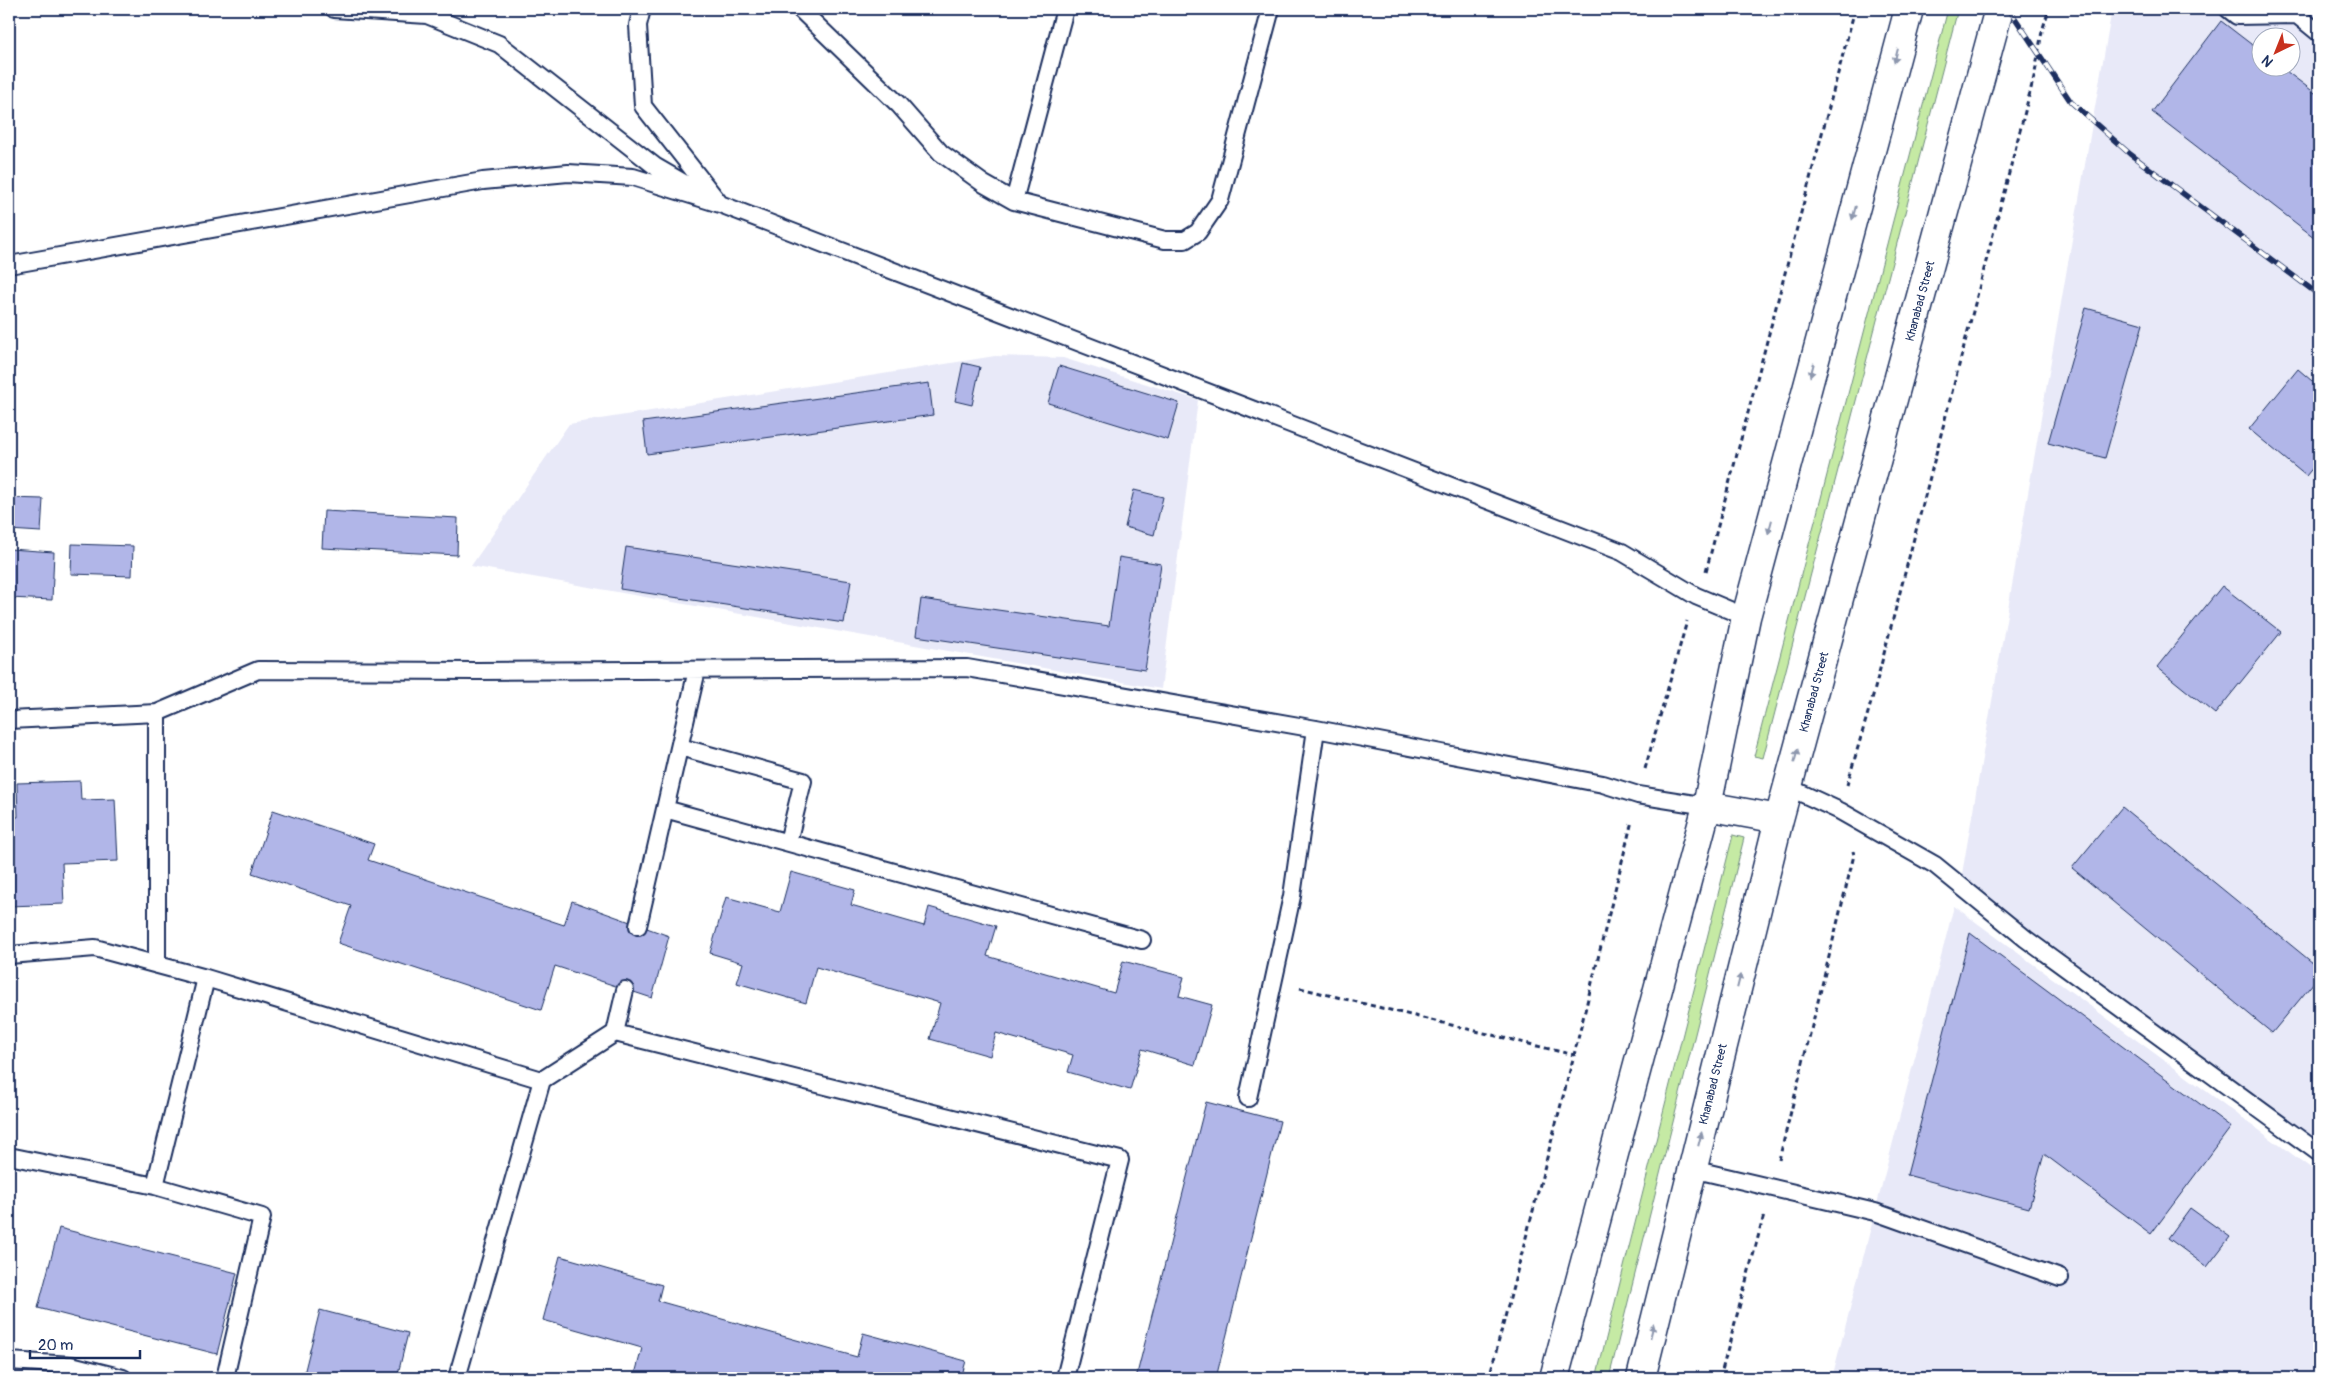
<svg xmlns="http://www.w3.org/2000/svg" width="2328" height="1387" viewBox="0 0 2328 1387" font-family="Pangolin,sans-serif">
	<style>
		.built { fill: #e8e9f8; fill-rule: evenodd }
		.green { fill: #c5eaa4; stroke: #708c81 }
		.building { fill: #b1b6e8; stroke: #1b2f5e }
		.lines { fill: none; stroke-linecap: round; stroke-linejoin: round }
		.service-casing { stroke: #1b2f5e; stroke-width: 20 }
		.tertiary-casing { stroke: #1b2f5e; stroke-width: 31 }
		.path { stroke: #1b2f5e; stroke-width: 3; stroke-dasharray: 5 4; stroke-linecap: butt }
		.service { stroke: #fff; stroke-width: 16 }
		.tertiary { stroke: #fff; stroke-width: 28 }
		.rail-casing { stroke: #1b2f5e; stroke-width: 5.5 }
		.rail { stroke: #fff; stroke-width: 4; stroke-dasharray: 11; stroke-linecap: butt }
		.oneway { fill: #8d97ae }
		.labels { text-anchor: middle; stroke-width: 4; stroke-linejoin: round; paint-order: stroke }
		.street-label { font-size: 12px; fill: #1b2f5e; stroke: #fff }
	</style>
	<rect width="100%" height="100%" fill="#fff"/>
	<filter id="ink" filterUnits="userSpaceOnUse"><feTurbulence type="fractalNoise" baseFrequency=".02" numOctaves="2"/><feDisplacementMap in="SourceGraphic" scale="10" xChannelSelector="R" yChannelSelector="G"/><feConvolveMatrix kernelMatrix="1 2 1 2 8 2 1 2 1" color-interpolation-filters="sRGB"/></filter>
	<g filter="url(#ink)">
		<path class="built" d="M2112,9h207v1152l-361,-264zM2260,38h30v30h-30z
			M995,356l68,2 135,42 -37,289 -690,-123 98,-142z
			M1954,906l365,268v204h-487z"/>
		<path class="green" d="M1948,9h10l-195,749 -9,-2z
			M1733,835l11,3 -135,540h-13z"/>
		<path class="building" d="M2221,21l39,30v17h22l37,28v145l-167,-129z
			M2086,308l57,16 -38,134 -57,-15z
			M963,363l17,4 -8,38 -17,-4z
			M1059,366l120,37 -11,37 -120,-37z
			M2298,369l21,18v73l-13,16 -57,-47z
			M929,383l4,32 -286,39 -4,-32z
			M1134,490l29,7 -9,38 -29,-8z
			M9,498l34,1 -2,33 -32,-2z
			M324,511l134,7 -1,37 -135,-7z
			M72,544l61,2 -1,30 -61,-2z
			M626,547l225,34 -7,42 -224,-34z
			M9,549l45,3 -2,48 -43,-2z
			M1119,557l42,7 -16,106 -229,-34 5,-37 188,27z
			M2222,586l59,46 -66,82 -58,-47z
			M80,781l1,19 34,-1 3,62 -56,2 2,41 -55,2v-89h9l-1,-34z
			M2122,807l197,161v8l-47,57 -200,-165z
			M273,810l101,34 -6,16 196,65 8,-24 97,35 -17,62 -97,-32 -14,44 -203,-67 13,-37 -99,-33z
			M791,872l64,18 -4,15 73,21 5,-19 67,19 -9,30 127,37 9,-32 61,16 -5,19 33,9 -17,60 -53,-16 -12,41 -62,-18 5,-17 -77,-22 -6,23 -60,-17 10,-36 -124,-36 -10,36 -69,-20 6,-20 -33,-10 16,-56 54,15z
			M1970,933l261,194 -80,107 -107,-80 -15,54 -122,-33z
			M1206,1102l74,19 -64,257h-80z
			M9,1205l6,1 -6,26z
			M2190,1208l40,29 -23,30 -39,-29z
			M59,1228l178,45 -20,81 -179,-46z
			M560,1256l102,29 -4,16 199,56 6,-24 103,28 -5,17h-327l8,-30 -99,-28z
			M320,1310l88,23 -11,45h-94z"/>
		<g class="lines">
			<defs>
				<path id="service" d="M334,9l93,6 72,29 157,123 38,22
					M642,9l-4,16 5,81 77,98 902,348 74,44 50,21
					M800,9l99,96 42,48 43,31 30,17 151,39h20l13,-8 22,-32 51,-191
					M2228,9l9,7 60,-1 22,18
					M1014,201l51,-192
					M9,265l474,-84 85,-8 65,4 87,27
					M157,713v252
					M9,720l148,-7 101,-43 219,1 490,-3 349,61 287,55 35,11 69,11
					M680,747l123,34 -15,61
					M1788,787l52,24 95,54 91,74 293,214
					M665,809l477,131
					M638,926l59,-256
					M9,955l86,-7 111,30 336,102
					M206,978l-51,208 107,31 -37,161
					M615,1033l10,-43
					M1248,1098l44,-202 24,-167
					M9,1156l146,30
					M1692,1169l183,43 185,66
					M9,1361l62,4 52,13
					M457,1378l85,-298 73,-47 505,127 -55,218"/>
				<path id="tertiary" d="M1707,806l72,13
					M1554,1378l153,-572 39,-189 163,-608
					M1641,1378l138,-559 220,-810"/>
			</defs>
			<use href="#service" class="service-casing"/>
			<use href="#tertiary" class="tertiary-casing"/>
			<path class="path" d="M1706,571l149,-562
				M1645,769l42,-148
				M1847,785l27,-93 161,-619 7,-42 7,-22
				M1300,988l274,67
				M1779,1160l75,-305 -1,-4
				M1489,1378l85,-323 58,-234
				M1720,1378l44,-163"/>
			<use href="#service" class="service"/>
			<use href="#tertiary" class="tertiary"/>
			<defs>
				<path id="rail" d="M2009,9l62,93 59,52 189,141"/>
			</defs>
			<use href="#rail" class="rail-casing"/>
			<use href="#rail" class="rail"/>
		</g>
		<defs><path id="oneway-solid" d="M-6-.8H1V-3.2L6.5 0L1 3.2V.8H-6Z" transform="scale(1.25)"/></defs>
		<g class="oneway">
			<use href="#oneway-solid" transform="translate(1896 56) rotate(105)"/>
			<use href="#oneway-solid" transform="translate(1854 213) rotate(105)"/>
			<use href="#oneway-solid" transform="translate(1812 370) rotate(105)"/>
			<use href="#oneway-solid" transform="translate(1770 527) rotate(105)"/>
			<use href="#oneway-solid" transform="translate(1796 756) rotate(-75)"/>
			<use href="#oneway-solid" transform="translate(1739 981) rotate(-76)"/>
			<use href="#oneway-solid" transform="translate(1700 1139) rotate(-76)"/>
			<use href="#oneway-solid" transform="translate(1652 1331) rotate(-76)"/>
		</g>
	</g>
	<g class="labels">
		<g class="street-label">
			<text transform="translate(1920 301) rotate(-75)" y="4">Khanabad Street</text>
			<text transform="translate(1814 692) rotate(-75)" y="4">Khanabad Street</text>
			<text transform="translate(1713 1084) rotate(-76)" y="4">Khanabad Street</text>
		</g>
	</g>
	<rect width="2328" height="1387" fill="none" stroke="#fff" stroke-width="30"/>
	<rect x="15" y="15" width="2298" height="1357" fill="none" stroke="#1b2f5e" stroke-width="2" filter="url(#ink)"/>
	<g transform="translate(2276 52) rotate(223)"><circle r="24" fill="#ffffff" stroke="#a4acbf"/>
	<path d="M0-4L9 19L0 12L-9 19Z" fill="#c8321e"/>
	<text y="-8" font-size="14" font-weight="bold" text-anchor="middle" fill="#1b2f5e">N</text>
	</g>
	<path d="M30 1350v8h110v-8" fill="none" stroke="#1b2f5e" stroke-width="2.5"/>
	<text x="38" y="1350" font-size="15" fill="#1b2f5e" stroke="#ffffff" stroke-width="4" paint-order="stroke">20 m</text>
</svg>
